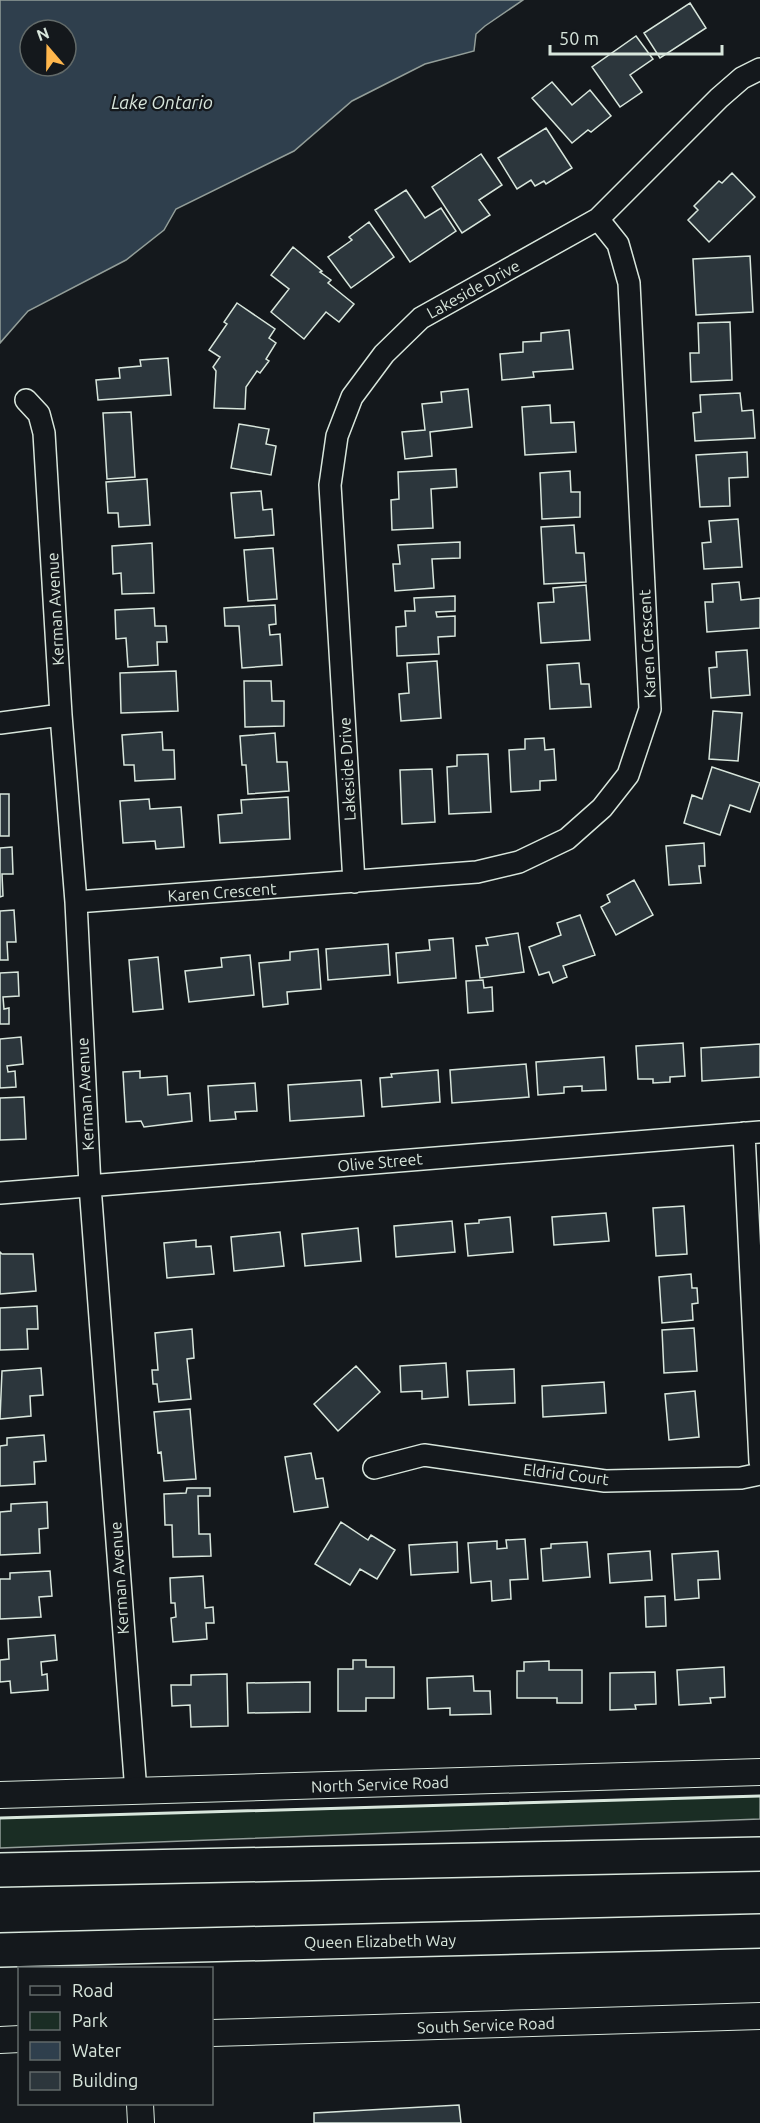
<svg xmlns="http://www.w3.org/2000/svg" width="760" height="2123" viewBox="0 0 760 2123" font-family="Ubuntu,sans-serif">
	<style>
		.green { fill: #1a2d24; stroke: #939e99; stroke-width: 1.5 }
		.water { fill: #2f3f4d; stroke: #939e99; stroke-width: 1.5; fill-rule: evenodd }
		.building { fill: #2c363c; stroke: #d8e6dc; stroke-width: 1.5 }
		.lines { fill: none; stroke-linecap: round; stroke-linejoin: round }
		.minor-casing { stroke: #d8e6dc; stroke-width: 24 }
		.tertiary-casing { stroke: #d8e6dc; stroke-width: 28 }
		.motorway-casing { stroke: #d8e6dc; stroke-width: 36 }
		.minor { stroke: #14181c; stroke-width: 21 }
		.tertiary { stroke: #14181c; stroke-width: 26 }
		.motorway { stroke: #14181c; stroke-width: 33 }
		.wall { stroke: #d8e6dc; stroke-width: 3 }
		.labels { text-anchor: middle; stroke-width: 4.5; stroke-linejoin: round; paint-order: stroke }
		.street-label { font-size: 16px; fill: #d8e6dc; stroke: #14181c }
		.water-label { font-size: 18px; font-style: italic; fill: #d8e6dc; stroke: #14181c }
	</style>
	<rect width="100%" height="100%" fill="#14181c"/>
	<path class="green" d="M760,1796v23l-760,29v-30z"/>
	<path class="water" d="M0,0h523l-38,26 -9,8 -2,17 -49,13 -73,37 -58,50 -118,58 -12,21 -38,30 -98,51 -28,32zM30,30h36v36h-36z"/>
	<path class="building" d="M690,3l16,25 -46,30 -16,-25z
		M636,36l17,23 -23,16 12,17 -22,15 -28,-40z
		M552,82l20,23 18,-15 21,26 -20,16 -3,-2 -16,13 -40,-45z
		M546,128l26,40 -26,16 -2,-3 -9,5 -4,-6 -14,9 -19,-31z
		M481,154l21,31 -23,15 11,15 -28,18 -30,-46z
		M732,173l23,24 -46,45 -21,-22 10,-10 -4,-4 25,-25 3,2z
		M406,190l19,28 16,-10 15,23 -46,31 -35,-52z
		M369,222l25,35 -43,31 -23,-31 24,-17 -3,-3z
		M293,247l29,24 -2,1 11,8 -3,3 26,21 -15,18 -13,-10 -22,27 -33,-27 18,-23 -18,-14z
		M750,256l3,56 -57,3 -3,-56z
		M237,303l38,26 -6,9 7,5 -10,16 3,2 -9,12 -3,-2 -11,16 -1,22 -31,-1 2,-37 -3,-4 7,-10 -11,-7 18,-26 -3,-2z
		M730,322l2,58 -41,2 -1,-29h9l-1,-30z
		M569,330l4,39 -40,3 1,5 -32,3 -2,-26 23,-2v-10l18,-1v-8z
		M168,358l3,37 -73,5 -2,-20 24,-2 -1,-10 22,-2 -1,-6z
		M468,389l4,38 -42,5 2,24 -27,3 -3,-27 23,-2 -3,-26 20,-2 -1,-10z
		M740,393l2,18 11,-1 2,28 -60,3 -2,-28 8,-1 -1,-17z
		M550,405l1,18 23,-1 2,30 -51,3 -3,-48z
		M131,412l4,65 -28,2 -4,-66z
		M239,424l30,5 -3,15 10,2 -5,29 -40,-7z
		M747,452l1,25 -19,1 1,28 -30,1 -4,-52z
		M456,469l1,18 -26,2 2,39 -41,2 -1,-30 8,-1 -1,-27z
		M570,471l1,21h9v25l-38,2 -2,-46z
		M147,479l3,46 -31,2 -1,-14h-10l-2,-31z
		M261,491l2,19 9,-1 2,26 -39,3 -4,-45z
		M738,519l4,48 -38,2 -2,-26 9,-1 -2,-21z
		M574,525l2,28h8l2,29 -42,2 -3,-57z
		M460,542v16l-28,1 2,29 -39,3 -2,-27h7l-2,-19z
		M152,543l2,50 -32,1 -1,-21 -8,1 -1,-28z
		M273,548l4,51 -29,2 -4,-51z
		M739,582l2,18 19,-2v30l-53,4 -2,-30h8l-1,-18z
		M586,585l4,55 -49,3 -3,-40 16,-1 -1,-14z
		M455,596v15l-19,1 1,5 18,-1v20l-17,1 1,17 -42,2 -1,-29 10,-1 -1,-15h10l-1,-13z
		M275,605l1,19 -7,1 1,10 10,-1 2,31 -40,3 -3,-42h-14l-1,-18z
		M154,608l1,18h11l1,16h-10l1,23 -30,2 -2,-29 -10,1 -1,-29z
		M747,650l3,45 -39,3 -2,-30 8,-1 -1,-15z
		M437,661l4,57 -40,3 -2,-27 10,-1 -2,-30z
		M579,663l2,21h8l2,23 -41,2 -3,-44z
		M176,671l2,40 -57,2 -1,-40z
		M244,681h27l1,20h12v25l-39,1z
		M713,711l29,2 -4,48 -29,-2z
		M162,732l1,18h11l1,29 -40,2 -1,-16h-10l-2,-30z
		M275,733l2,29h10l2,29 -41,3 -2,-29h-4l-2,-29z
		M544,738l1,12 9,-1 2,31 -16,1v9l-29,2 -2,-42 16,-1v-10z
		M488,754l3,58 -42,2 -2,-47 10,-1v-11z
		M712,767l48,16 -10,29 -20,-7 -10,30 -36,-12 8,-28 10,4z
		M432,769l3,53 -33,2 -2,-54z
		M0,794h9v42h-9z
		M288,797l2,42 -70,4 -2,-28 24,-2 -1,-13z
		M149,799l1,10 31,-2 3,40 -28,2 -1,-8 -32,2 -3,-42z
		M704,843l1,23h-6l2,17 -32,2 -3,-39z
		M12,847l1,27h-11l1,22 -3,1v-49z
		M634,880l19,35 -37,20 -15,-28 9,-5 -3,-7z
		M14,910l2,32h-9l1,18h-8v-49z
		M580,915l15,40 -32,11 4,11 -14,6 -4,-11 -10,3 -10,-28 32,-12 -4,-12z
		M518,933l6,39 -44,6 -4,-32 12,-1 -2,-7z
		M453,938l3,40 -58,5 -2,-30 34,-3 -1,-10z
		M388,944l2,31 -62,5 -2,-31z
		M318,949l3,40 -34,3 1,12 -25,3 -4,-44 31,-3v-8z
		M250,955l4,40 -65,7 -4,-31 37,-4 -1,-9z
		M158,957l5,52 -30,3 -4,-52z
		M18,972l1,24 -16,1 1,12 5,-1v16h-9v-51z
		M483,980l1,8 8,-1 1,24 -25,2 -2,-32z
		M21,1037l2,27 -16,2 1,6 7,-1 1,16 -16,1v-49z
		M683,1043l2,33 -15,1v5l-17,1v-4h-15l-2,-33z
		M760,1044v33l-58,4 -1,-33z
		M604,1057l2,33 -24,1v-5l-18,1v6l-26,2 -2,-33z
		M526,1064l3,33 -77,6 -2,-33z
		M438,1070l2,32 -58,5 -2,-29 12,-1 -1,-3z
		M140,1071v7l27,-2 1,19 22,-2 2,28 -48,6 -3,-6 -15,1 -3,-50z
		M361,1080l3,36 -74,5 -2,-36z
		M255,1083l2,28 -22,1 1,7 -26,2 -2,-35z
		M24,1097l2,42 -26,1v-42z
		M684,1206l3,48 -31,2 -3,-48z
		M606,1213l3,28 -55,4 -2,-28z
		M510,1217l3,35 -45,4 -3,-32 14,-1v-3z
		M452,1221l3,31 -59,5 -2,-31z
		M358,1228l3,33 -56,5 -3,-32z
		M280,1232l4,34 -50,5 -3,-34z
		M196,1240v7l15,-1 3,28 -47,4 -3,-35z
		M0,1252l2,2h31l3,37 -36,3z
		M691,1274l1,14h5l1,15 -6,1 1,16 -31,3 -3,-46z
		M37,1306l1,23h-11l1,20 -28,1v-42z
		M694,1328l3,43 -33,2 -2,-43z
		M192,1329l2,29 -7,1 4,40 -32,3 -2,-18h-4l-1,-14h6l-3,-37z
		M446,1363l2,34 -26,2v-8l-21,1 -1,-26z
		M356,1366l24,26 -42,39 -24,-27z
		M41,1368l2,27 -13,1 1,20 -31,3 2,-48z
		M514,1369l1,34 -46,2 -2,-34z
		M604,1382l2,31 -63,4 -1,-31z
		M695,1391l4,46 -30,3 -4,-46z
		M190,1409l6,70 -32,2 -3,-29 -3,1 -4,-41z
		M44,1435l2,26 -12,1 1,22 -35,2v-40l7,-1v-7z
		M311,1453l5,26 7,-1 5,29 -34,5 -9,-55z
		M187,1488h23v8h-12l1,38h11l1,22 -38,1 -1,-32h-7l-1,-31 22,-1z
		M47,1502l1,26 -9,1 1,24 -40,2v-43l11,-1v-7z
		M341,1522l27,18 3,-5 24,15 -18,29 -17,-10 -10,16 -35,-21z
		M525,1539l3,40 -18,1 1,19 -19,2 -1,-20 -20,2 -3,-40 29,-2v8l10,-1 -1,-8z
		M457,1542l1,30 -47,3 -2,-30z
		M587,1542l3,35 -47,4 -2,-32 10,-1v-4z
		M650,1551l2,29 -42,3 -2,-29z
		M718,1551l2,28 -22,1 1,18 -24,2 -3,-46z
		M50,1571l2,25 -13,1 2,20 -41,2v-40h10v-6z
		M203,1576l2,32 8,-1 1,16h-8l1,16 -34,3 -2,-24 5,-1 -1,-14h-4l-1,-25z
		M665,1596l1,30 -20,1 -1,-30z
		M55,1635l2,25 -16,2 1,13 5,-1 1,16 -37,3 -1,-12 -10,1v-22l9,-1 -1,-20z
		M353,1660h13v7h28v31h-28v13h-28v-42h15z
		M549,1661v9h33v33h-25v-5h-40v-27h7v-9z
		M724,1667l1,30 -15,1 1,5 -32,2 -2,-35z
		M655,1672l1,32 -21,1 1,4 -26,1v-37z
		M227,1674l1,52 -37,1 -1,-22 -18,1 -1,-21h20v-10z
		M473,1676l1,15h16l1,23 -41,1v-7l-22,1 -1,-31z
		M310,1682v30l-62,1 -1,-30z
		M459,2105l2,18h-147v-10z"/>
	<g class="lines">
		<defs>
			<path id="minor" d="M26,400l13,14 5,19 17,282 15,187 14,284 46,606
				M0,723l61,-8
				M354,882l-24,-397 7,-49 15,-39 32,-43 37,-36 177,-99 121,-121 23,-20 18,-9
				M76,902l401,-30 42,-10 48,-23 35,-31 26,-33 22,-66 -21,-426 -11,-39 -20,-25
				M744,1133l16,329
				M0,1193l760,-61
				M374,1468l50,-13 181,26 136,-3 19,-4"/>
			<path id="tertiary" d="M0,1795l760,-23
				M212,2033l548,-17
				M0,2040l20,-1
				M140,2104l1,19"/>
			<path id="motorway" d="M0,1870l760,-16
				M0,1950l760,-19"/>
		</defs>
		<use href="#minor" class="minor-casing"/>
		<use href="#tertiary" class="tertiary-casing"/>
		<use href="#motorway" class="motorway-casing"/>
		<use href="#minor" class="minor"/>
		<use href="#tertiary" class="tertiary"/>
		<use href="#motorway" class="motorway"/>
		<path class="wall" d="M0,1818l760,-22"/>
	</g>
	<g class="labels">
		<g class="street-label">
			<text transform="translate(473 289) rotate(-29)" y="6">Lakeside Drive</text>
			<text transform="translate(55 609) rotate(-93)" y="6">Kerman Avenue</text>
			<text transform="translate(647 644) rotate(-93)" y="6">Karen Crescent</text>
			<text transform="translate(347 769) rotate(-93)" y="6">Lakeside Drive</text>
			<text transform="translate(222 892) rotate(-4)" y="6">Karen Crescent</text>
			<text transform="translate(85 1094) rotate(-93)" y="6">Kerman Avenue</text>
			<text transform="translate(380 1162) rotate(-5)" y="6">Olive Street</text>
			<text transform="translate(566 1474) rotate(7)" y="6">Eldrid Court</text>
			<text transform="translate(119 1578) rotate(-94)" y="6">Kerman Avenue</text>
			<text transform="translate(380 1784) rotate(-2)" y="6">North Service Road</text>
			<text transform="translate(380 1941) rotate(-1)" y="6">Queen Elizabeth Way</text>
			<text transform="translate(486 2025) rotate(-2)" y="6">South Service Road</text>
		</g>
		<g class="water-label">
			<text x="162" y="109">Lake Ontario</text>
		</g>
	</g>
	<rect x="18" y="1967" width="195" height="138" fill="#14181c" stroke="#626a69" stroke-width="1.5"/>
	<rect x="30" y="1986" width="30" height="9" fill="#14181c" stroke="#626a69" stroke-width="1.5"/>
	<text x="72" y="1997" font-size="18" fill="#d8e6dc">Road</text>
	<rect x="30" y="2012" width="30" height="18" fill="#1a2d24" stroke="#626a69" stroke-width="1.5"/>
	<text x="72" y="2027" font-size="18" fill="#d8e6dc">Park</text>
	<rect x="30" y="2042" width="30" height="18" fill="#2f3f4d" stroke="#626a69" stroke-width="1.5"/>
	<text x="72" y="2057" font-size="18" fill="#d8e6dc">Water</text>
	<rect x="30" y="2072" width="30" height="18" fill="#2c363c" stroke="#626a69" stroke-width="1.5"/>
	<text x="72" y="2087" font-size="18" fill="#d8e6dc">Building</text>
	<g transform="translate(48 48) rotate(340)"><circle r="28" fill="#14181c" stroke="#626a69" stroke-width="1.5"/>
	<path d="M0-4.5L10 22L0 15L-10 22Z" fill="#ffb74d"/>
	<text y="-9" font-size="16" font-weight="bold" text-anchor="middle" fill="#d8e6dc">N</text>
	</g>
	<path d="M550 45v9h172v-9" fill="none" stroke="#d8e6dc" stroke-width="3"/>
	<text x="559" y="45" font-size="18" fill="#d8e6dc" stroke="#14181c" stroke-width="4.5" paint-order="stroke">50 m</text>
</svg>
